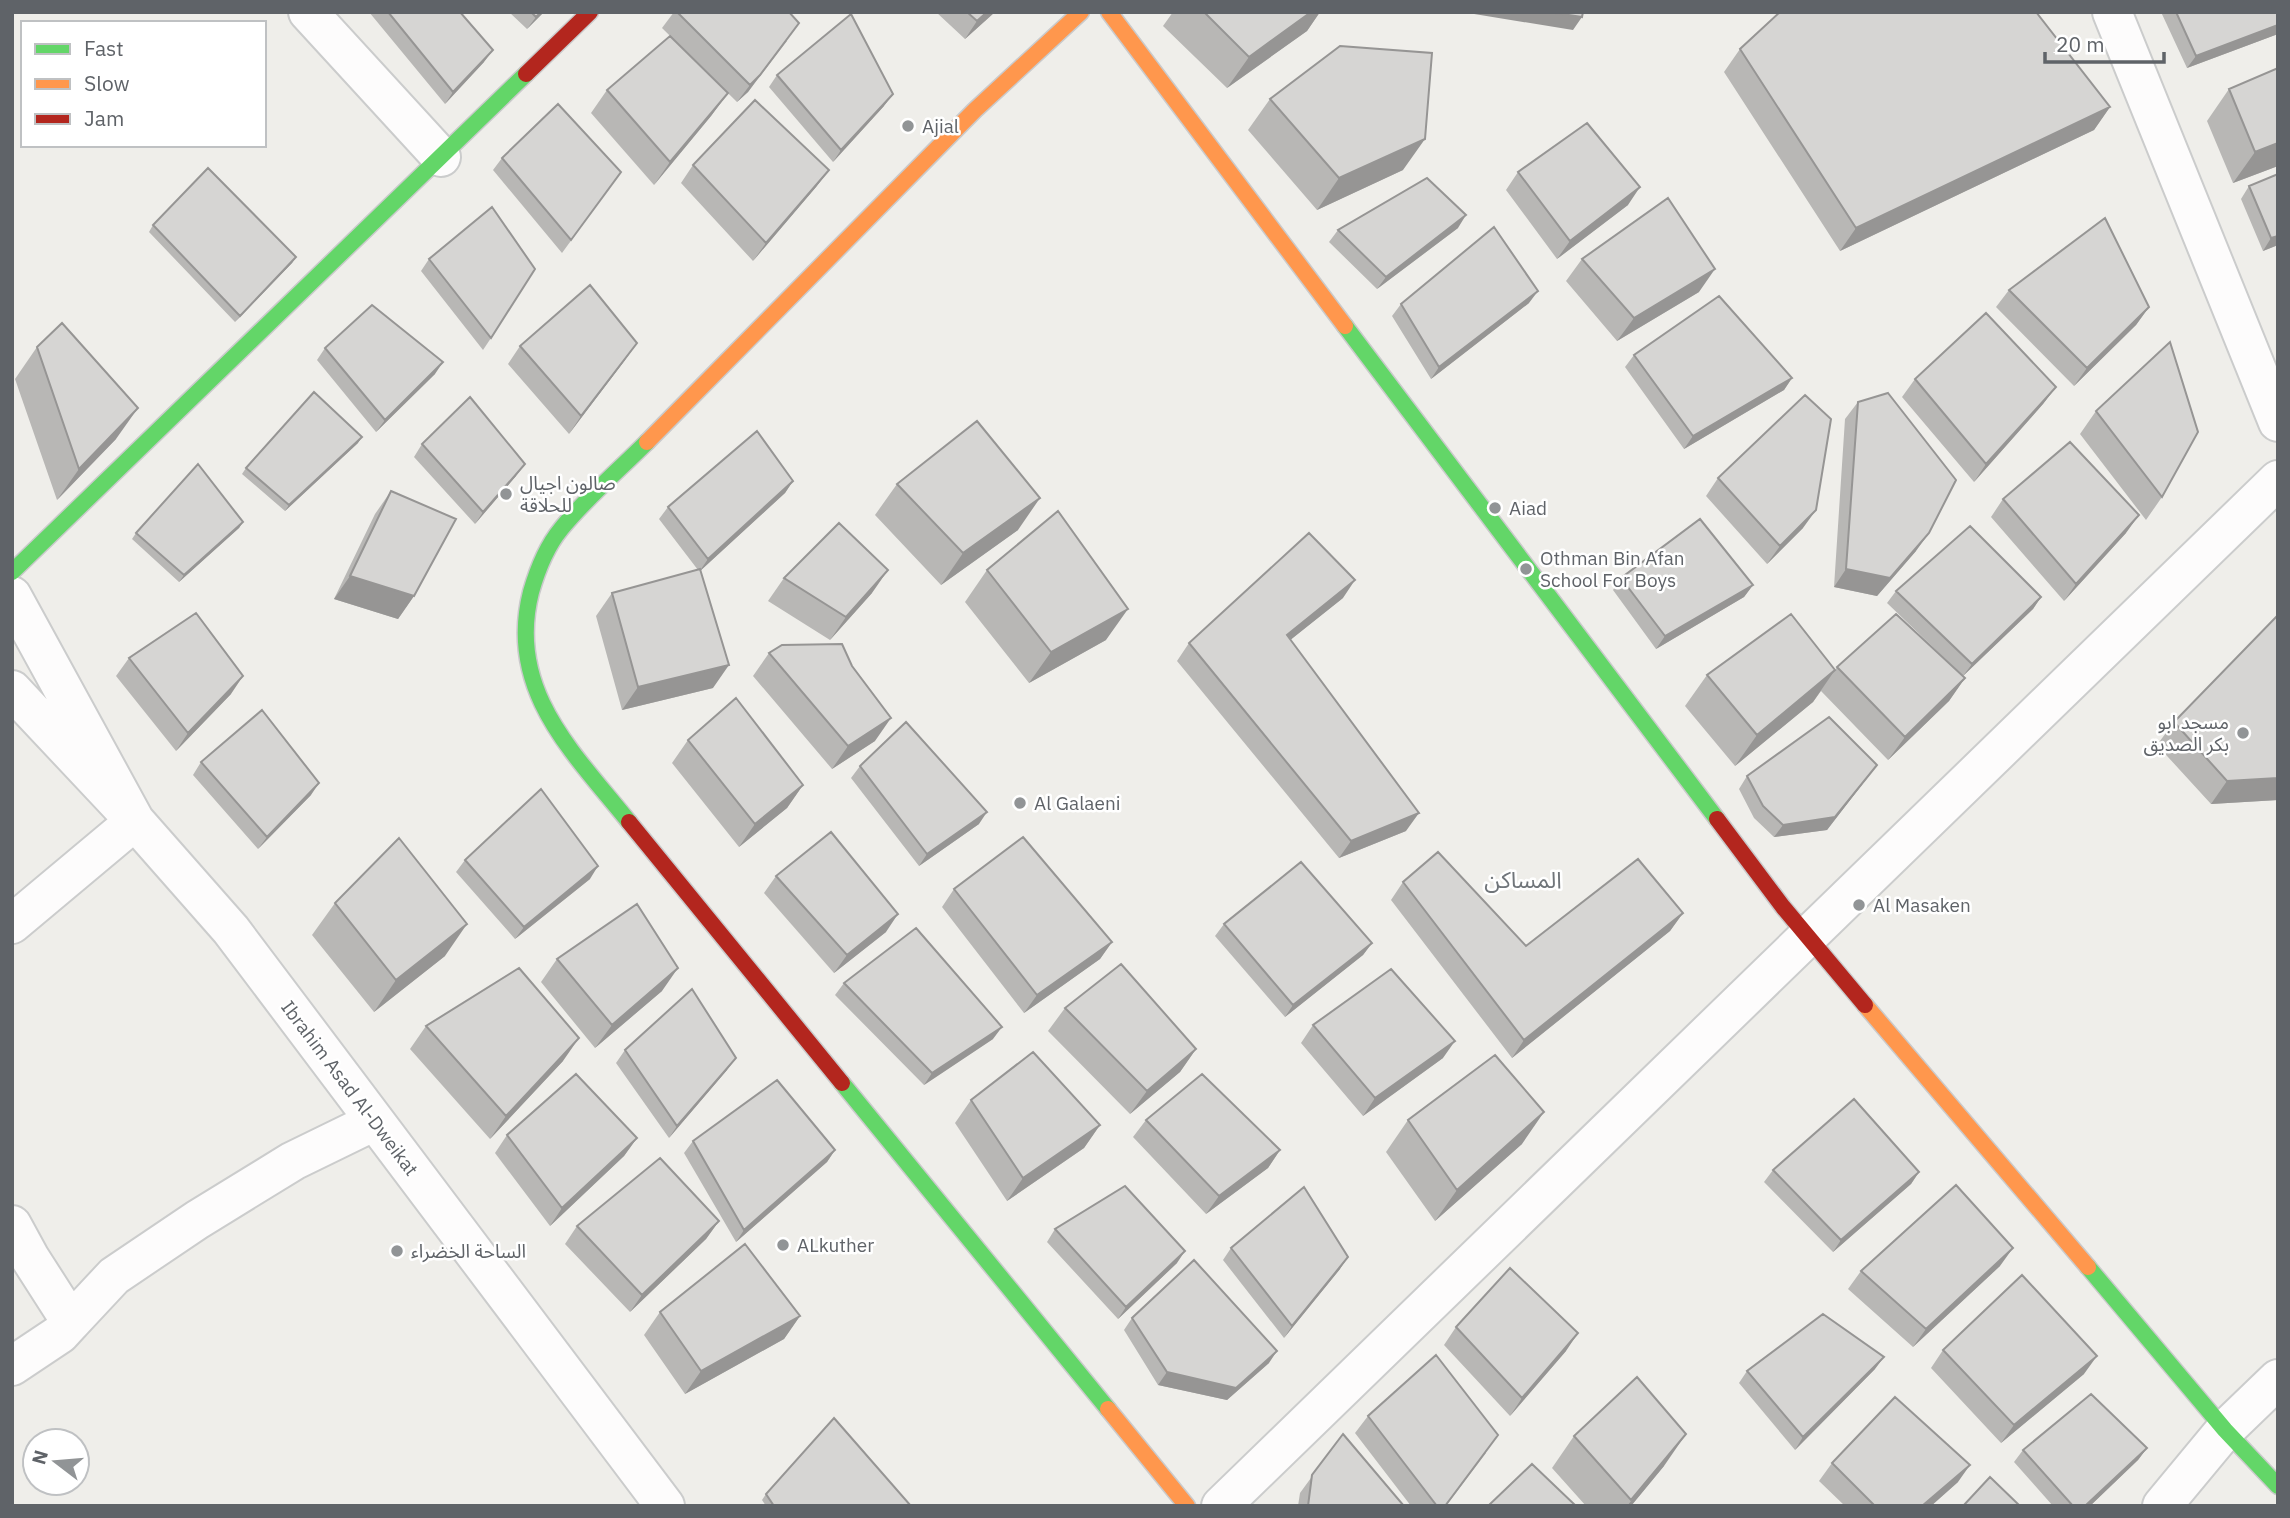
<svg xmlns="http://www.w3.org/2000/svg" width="2290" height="1518" viewBox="0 0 2290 1518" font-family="'IBM Plex Sans','Noto Sans Arabic',sans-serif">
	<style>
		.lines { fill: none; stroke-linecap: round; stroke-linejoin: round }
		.street-casing { stroke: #cbcccc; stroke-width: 42 }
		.fast-casing { stroke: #cacacb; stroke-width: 19 }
		.slow-casing { stroke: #cacacb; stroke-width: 19 }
		.jam-casing { stroke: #cacacb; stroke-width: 19 }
		.street { stroke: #fdfcfc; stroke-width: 38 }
		.fast { stroke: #63d668; stroke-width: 16 }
		.slow { stroke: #ff974d; stroke-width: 16 }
		.jam { stroke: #b3261e; stroke-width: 16 }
		.wall { fill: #b8b7b5 }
		.shaded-wall { fill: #969594 }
		.building { fill: #d6d5d3; stroke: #969594; stroke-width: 2 }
		.poi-dot { fill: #919496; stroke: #fff; stroke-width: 2.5 }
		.labels { text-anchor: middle; stroke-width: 5; stroke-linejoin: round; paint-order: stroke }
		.poi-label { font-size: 19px; fill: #5f6368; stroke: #fff; text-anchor: start }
		.street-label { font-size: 19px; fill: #5f6368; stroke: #fff }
		.quarter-label { font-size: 23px; fill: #70757a; stroke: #fff }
	</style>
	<rect width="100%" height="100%" fill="#efeeea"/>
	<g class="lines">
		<defs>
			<path id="street" d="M308,12l133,145
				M2112,12l166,410
				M12,596l123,225 -123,103
				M12,690l123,131 96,109 434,576
				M12,1225l18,33 41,64 43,-46 83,-56 96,-59 82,-40
				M12,1366l48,-32 11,-12
				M1221,1506l1057,-1026
				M2162,1506l63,-76 53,-51"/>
			<path id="fast" d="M1345,326l372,493
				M12,572l514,-498
				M629,822c-56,-70 -123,-132 -98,-230 6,-21 16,-46 30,-63 23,-29 59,-60 86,-87
				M842,1083l266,326
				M2088,1267l137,163 53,56"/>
			<path id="slow" d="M1109,12l236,314
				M647,442l328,-332 106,-98
				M1865,1005l223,262
				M1108,1409l79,97"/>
			<path id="jam" d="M526,74l64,-62
				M1717,819l66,88 82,98
				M629,822l213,261"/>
		</defs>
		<use href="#street" class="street-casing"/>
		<use href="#fast" class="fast-casing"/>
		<use href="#slow" class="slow-casing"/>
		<use href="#jam" class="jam-casing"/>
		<use href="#street" class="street"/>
		<use href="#fast" class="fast"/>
		<use href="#slow" class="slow"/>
		<use href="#jam" class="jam"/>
	</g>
	<path class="wall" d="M369,12h91l24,50 -39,42z
		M509,12h35l-17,17z
		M674,12h3l110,29 -39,51 -11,10 -75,-74z
		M936,12h59l-30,27z
		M1173,12h147l-13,19 -80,57 -64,-62z
		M2161,12h117v22l-91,34z
		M1740,49l370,58 -16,23 -254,121 -116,-179z
		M777,75l107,31 -51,56 -64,-75z
		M2229,89l49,77 -45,17 -26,-62z
		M607,90l121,3 -17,23 -57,69 -63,-72z
		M1270,99l133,71 -86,40 -69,-80z
		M502,158l119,14 -59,81 -69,-83z
		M693,165l136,5 -13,17 -63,74 -72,-78z
		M1518,172l110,33 -71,54 -51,-69z
		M2249,186l29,59 -15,6 -22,-52z
		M153,225l143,32 -4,6 -57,59 -86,-90z
		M1458,228l-81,61 -48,-47 9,-12z
		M429,259l62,79 -8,12 -62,-79z
		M1582,259l117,33 -82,49 -51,-60z
		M2009,290l140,17 -13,18 -62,61 -78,-79z
		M1529,303l-98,76 -39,-63 9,-12z
		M520,346l105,14 -56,74 -61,-70z
		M37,347l79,92 -59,61 -42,-121z
		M325,348l110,26 -59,58 -59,-72z
		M1634,355l158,23 -8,12 -100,59 -59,-82z
		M1915,379l141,8 -13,17 -69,78 -72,-85z
		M1858,402l58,149 -39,45 -43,-9 11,-168z
		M2096,411l66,86 -16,23 -66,-86z
		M358,443l-73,68 -43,-37 4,-6z
		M422,444l94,32 -41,48 -61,-67z
		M1718,478l85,50 -36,36 -61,-68z
		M793,481l-8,12 -85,78 13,117 -91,22 -26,-94 16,-23 86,-23 -39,-51 9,-12z
		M897,484l121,46 -77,55 -66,-70z
		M391,491l23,105 -16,23 -64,-20 41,-85z
		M2003,499l123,34 -62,68 -73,-84z
		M243,522l-4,6 -60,54 -47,-43 4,-6z
		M987,570l119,70 -77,43 -64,-81z
		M784,578l88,15 -42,47 -62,-39z
		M1621,578l132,7 -9,12 -88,52 -43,-59z
		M1896,591l145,6 -8,12 -70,67 2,2 -16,23 -61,59 -67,-69 -8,11 -78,64 -50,-60 22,-31 128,-5 2,-3 121,4 -71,-68z
		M1343,598l-53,42 116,191 -67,27 -162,-197 12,-18z
		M769,653l106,88 -43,28 -79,-93z
		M129,658l102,36 -55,57 -60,-75z
		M2174,722l104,78 -67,4 -54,-59z
		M688,740l115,45 -16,23 -48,39 -67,-84z
		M201,762l110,33 -53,54 -65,-74z
		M1877,765l-50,65 -53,7 -20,-19 -15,-29 8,-13z
		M860,766l119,58 -60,42 -68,-88z
		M465,860l125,19 -75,60 -59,-67z
		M776,876l110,56 -52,41 -70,-80z
		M1403,882l123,64 157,-33 -13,18 -158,127 -121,-158z
		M954,889l158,53 -12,17 -76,54 -82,-106z
		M335,903l110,53 -71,56 -62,-77z
		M1224,924l148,19 -9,12 -78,62 -70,-81z
		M557,959l105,32 -67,57 -54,-66z
		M844,983l149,56 -69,46 -89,-90z
		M1065,1008l131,41 -16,23 -50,42 -82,-83z
		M1313,1025l130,33 -80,58 -62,-73z
		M426,1026l137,35 -73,78 -80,-90z
		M625,1050l102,20 -58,68 -53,-75z
		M971,1100l129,25 -16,23 -77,53 -52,-78z
		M1146,1120l134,30 -12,18 -62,46 -73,-77z
		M1408,1120l114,24 -87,77 -49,-69z
		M507,1135l130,3 -13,18 -74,70 -55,-73z
		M693,1141l142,9 -8,12 -91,80 -52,-89z
		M1773,1170l146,2 -8,12 -78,68 -69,-70z
		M719,1221l-13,18 -76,73 -65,-68 12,-18z
		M1055,1229l122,34 -59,56 -71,-77z
		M1231,1248l109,21 -56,69 -61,-78z
		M2000,1266l-87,81 -65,-58 13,-18z
		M660,1312l140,4 -16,23 -99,55 -41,-59z
		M1132,1318l137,45 -42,37 -69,-15 -34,-55z
		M1456,1327l110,24 -56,65 -66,-71z
		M1943,1350l141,24 -83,69 -70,-75z
		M1875,1369l-80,81 -56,-67 8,-12z
		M1368,1416l118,37 -40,53h-35l-56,-73z
		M1343,1434l61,72h-106l2,-13z
		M1574,1436l90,30 -33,40h-45l-34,-38z
		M2147,1448l-9,12 -48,46h-37l-39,-44 9,-12z
		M1832,1463l126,19 -27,24h-86l-26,-25z
		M766,1494l145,12h-145l-4,-6z"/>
	<path class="shaded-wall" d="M541,12h3l-17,17 9,-12z
		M987,12h8l-30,27 12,-18z
		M1311,12h9l-13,19 -80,57 22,-31z
		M1462,12h87l33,5 -9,13z
		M799,23l-51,69 -11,10 13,-17z
		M2278,25v9l-91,34 9,-12z
		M493,50l-9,12 -39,42 8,-12z
		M728,93l-17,23 -57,69 16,-23z
		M893,94l-9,12 -51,56 8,-12z
		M2110,107l-16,23 -254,121 16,-23z
		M1425,139l-22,31 -86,40 22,-32z
		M2278,143v23l-45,17 22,-31z
		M829,170l-13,17 -63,74 13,-18z
		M1640,187l-12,18 -71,54 13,-18z
		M1466,215l-8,13 -81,61 9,-12z
		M2278,236v9l-15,6 8,-13z
		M296,257l-4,6 -57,59 5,-6z
		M1715,269l-16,23 -82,49 17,-23z
		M1538,291l-9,12 -98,76 8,-12z
		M2149,307l-13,18 -62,61 13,-18z
		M637,343l-12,17 -56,74 12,-18z
		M443,362l-8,12 -59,58 9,-12z
		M1792,378l-8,12 -100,59 9,-13z
		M2056,387l-13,17 -69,78 12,-18z
		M138,408l-22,31 -59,61 22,-31z
		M362,437l-4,6 -73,68 4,-6z
		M525,464l-9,12 -41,48 8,-12z
		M793,481l-8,12 -86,79 9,-13z
		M1040,498l-22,32 -77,55 22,-32z
		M1816,510l-13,18 -36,36 13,-18z
		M2139,515l-13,18 -62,68 12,-17z
		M243,522l-4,6 -60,54 5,-7z
		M1929,533l-13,18 -39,45 -43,-9 12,-18z
		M888,570l-16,23 -42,47 16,-23z
		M350,576l64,20 -16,23 -64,-20z
		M1355,580l-12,18 -69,55 13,-18z
		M1753,585l-9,12 -88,52 9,-13z
		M2041,597l-8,12 -70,67 9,-12z
		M1128,609l-22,31 -77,43 22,-31z
		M729,665l-16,23 -91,22 16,-23z
		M1835,670l-22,32 -78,64 22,-31z
		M243,676l-12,18 -55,57 12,-18z
		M1965,678l-16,23 -61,59 17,-23z
		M891,718l-16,23 -43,28 16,-23z
		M1877,765l-50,65 -53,7 9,-12z
		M2278,778v22l-67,4 16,-23z
		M319,783l-8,12 -53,54 9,-12z
		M803,785l-16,23 -48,39 16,-23z
		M987,812l-8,12 -60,42 8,-12z
		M1419,813l-13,18 -67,27 12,-17z
		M598,866l-8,13 -75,60 9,-12z
		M1683,913l-13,18 -158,127 12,-18z
		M898,914l-12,18 -52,41 13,-18z
		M467,924l-22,32 -71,56 22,-32z
		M1112,942l-12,17 -76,54 13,-18z
		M1372,943l-9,12 -78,62 8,-12z
		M678,968l-16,23 -67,57 17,-23z
		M1002,1027l-9,12 -69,46 8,-12z
		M579,1038l-16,23 -73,78 16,-23z
		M1455,1041l-12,17 -80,58 12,-18z
		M1196,1049l-16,23 -50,42 17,-23z
		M736,1058l-9,12 -58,68 8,-12z
		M1544,1112l-22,32 -87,77 22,-31z
		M1100,1125l-16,23 -77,53 16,-23z
		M637,1138l-13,18 -74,70 12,-18z
		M835,1150l-8,12 -91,80 8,-12z
		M1280,1150l-12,18 -62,46 13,-18z
		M1919,1172l-8,12 -78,68 8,-12z
		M719,1221l-13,18 -76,73 12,-17z
		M2013,1248l-13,18 -87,81 13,-18z
		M1185,1251l-8,12 -59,56 8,-12z
		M1348,1257l-8,12 -56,69 8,-12z
		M800,1316l-16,23 -99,55 16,-23z
		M1578,1333l-12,18 -56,65 12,-18z
		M1277,1351l-8,12 -42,37 -69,-15 9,-13z
		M2097,1356l-13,18 -83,69 13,-18z
		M1884,1357l-9,12 -80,81 8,-13z
		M1686,1434l-22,32 -33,40h-4z
		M2147,1448l-9,12 -48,46h-5z
		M1970,1465l-12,17 -27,24h-9z"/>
	<path class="building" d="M388,12h72l33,38 -40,42z
		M531,12h10l-5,5z
		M677,12h112l10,11 -39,52 -10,10z
		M967,12h20l-10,9z
		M1204,12h107l-62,45z
		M1549,12h34l-1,5z
		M1780,12h256l74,95 -254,121 -116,-179z
		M2176,12h102v13l-82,31z
		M851,14l42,80 -52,56 -64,-75z
		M670,36l58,57 -58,69 -63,-72z
		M1340,46l92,7 -7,86 -86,39 -69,-79z
		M2278,68v75l-23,9 -26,-63z
		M755,100l74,70 -63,73 -73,-78z
		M558,104l63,68 -50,68 -69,-82z
		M1587,123l53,64 -70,54 -52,-69z
		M208,168l88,89 -56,59 -87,-91z
		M2278,174v62l-7,2 -22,-52z
		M1427,178l39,37 -80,62 -48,-47z
		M1668,198l47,71 -81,49 -52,-59z
		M492,207l43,62 -44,69 -62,-79z
		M2105,218l44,89 -62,61 -78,-78z
		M1494,227l44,64 -99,76 -38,-63z
		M590,285l47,58 -56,73 -61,-70z
		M1719,296l73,82 -99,58 -59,-81z
		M372,305l71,57 -58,58 -60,-72z
		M1986,313l70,74 -70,77 -71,-85z
		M62,323l76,85 -59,61 -42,-122z
		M2170,342l28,90 -36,65 -66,-86z
		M314,392l48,45 -73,68 -43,-37z
		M1888,393l68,87 -27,53 -39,45 -44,-9 12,-167z
		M1805,395l26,24 -15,91 -36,36 -62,-68z
		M470,397l55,67 -42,48 -61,-68z
		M977,421l63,77 -77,55 -66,-69z
		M757,431l36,50 -85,78 -40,-52z
		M2070,442l69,73 -63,69 -73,-85z
		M198,464l45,58 -59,53 -48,-42z
		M391,491l65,28 -42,77 -64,-20z
		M1058,511l70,98 -77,43 -64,-82z
		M1700,519l53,66 -88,51 -44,-58z
		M839,523l49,47 -42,47 -62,-39z
		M1970,526l71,71 -69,67 -76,-73z
		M1309,533l46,47 -68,55 132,178 -68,28 -162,-198z
		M700,569l29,96 -91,22 -26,-94z
		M196,613l47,63 -55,57 -59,-75z
		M1791,614l44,56 -78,65 -50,-60z
		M1896,614l69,64 -60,59 -68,-70z
		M2278,615v163l-51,3 -53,-59z
		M842,644l10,22 39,52 -43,28 -79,-93 13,-8z
		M736,698l67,87 -48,39 -67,-84z
		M262,710l57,73 -52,54 -66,-75z
		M1829,717l48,48 -42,52 -52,8 -20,-19 -16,-30z
		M906,722l81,90 -60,42 -67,-88z
		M541,789l57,77 -74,61 -59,-67z
		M831,832l67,82 -51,41 -71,-79z
		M1023,837l89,105 -75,53 -83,-106z
		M399,838l68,86 -71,56 -61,-77z
		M1438,852l88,94 112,-87 45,54 -159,127 -121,-158z
		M1301,862l71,81 -79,62 -69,-81z
		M637,904l41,64 -66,57 -55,-66z
		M916,928l86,99 -70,46 -88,-90z
		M1121,964l75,85 -49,42 -82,-83z
		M519,968l60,70 -73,78 -80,-90z
		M1391,969l64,72 -80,57 -62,-73z
		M692,989l44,69 -59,68 -52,-76z
		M1033,1052l67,73 -77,53 -52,-78z
		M1495,1055l49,57 -87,78 -49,-70z
		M576,1074l61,64 -75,70 -55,-73z
		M1202,1074l78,76 -61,46 -73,-76z
		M777,1080l58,70 -91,80 -51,-89z
		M1854,1099l65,73 -78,68 -68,-70z
		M660,1158l59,63 -77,74 -65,-69z
		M1956,1185l57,63 -87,81 -65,-58z
		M1125,1186l60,65 -59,56 -71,-78z
		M1304,1187l44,70 -56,69 -61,-78z
		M745,1244l55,72 -99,55 -41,-59z
		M1194,1260l83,91 -41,37 -69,-16 -35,-54z
		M1510,1268l68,65 -56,65 -66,-71z
		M2022,1275l75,81 -83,69 -71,-75z
		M1823,1314l61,43 -81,80 -56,-66z
		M1436,1355l62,80 -53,71h-8l-69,-90z
		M1637,1377l49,57 -55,66 -57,-64z
		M2091,1394l56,54 -62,58h-12l-50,-56z
		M1895,1397l75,68 -48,41h-47l-43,-43z
		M834,1418l77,88h-137l-8,-12z
		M1343,1434l61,72h-96l4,-31z
		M1532,1464l44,42h-88z
		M1990,1477l30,29h-57z"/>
	<g class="poi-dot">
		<circle cx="908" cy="126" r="7"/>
		<circle cx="506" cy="494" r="7"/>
		<circle cx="1495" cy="508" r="7"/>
		<circle cx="1526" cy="569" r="7"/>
		<circle cx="2243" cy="733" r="7"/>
		<circle cx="1020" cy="803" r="7"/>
		<circle cx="1859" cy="905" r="7"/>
		<circle cx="783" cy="1245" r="7"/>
		<circle cx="397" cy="1251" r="7"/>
	</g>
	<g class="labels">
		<g class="poi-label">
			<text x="922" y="133">Ajial</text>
			<text x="520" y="490">صالون اجيال<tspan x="520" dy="22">للحلاقة</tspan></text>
			<text x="1509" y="515">Aiad</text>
			<text x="1540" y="565">Othman Bin Afan<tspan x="1540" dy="22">School For Boys</tspan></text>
			<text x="2229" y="729" text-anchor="end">مسجد ابو<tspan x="2229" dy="22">بكر الصديق</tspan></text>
			<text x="1034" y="810">Al Galaeni</text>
			<text x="1873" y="912">Al Masaken</text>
			<text x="797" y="1252">ALkuther</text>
			<text x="411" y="1258">الساحة الخضراء</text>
		</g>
		<g class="street-label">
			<text transform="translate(350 1088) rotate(53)" y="7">Ibrahim Asad Al-Dweikat</text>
		</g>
		<g class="quarter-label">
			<text x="1523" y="888">المساكن</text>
		</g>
	</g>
	<rect width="2290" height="1518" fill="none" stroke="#5f6368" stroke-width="28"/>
	<rect x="21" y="21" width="245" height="126" fill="#ffffff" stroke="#bfc1c3" stroke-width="2"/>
	<rect x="35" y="44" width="35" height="10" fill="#63d668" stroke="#bfc1c3" stroke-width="2"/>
	<text x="84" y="56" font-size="21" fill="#5f6368">Fast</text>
	<rect x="35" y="79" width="35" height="10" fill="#ff974d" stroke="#bfc1c3" stroke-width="2"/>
	<text x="84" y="91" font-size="21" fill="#5f6368">Slow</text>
	<rect x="35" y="114" width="35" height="10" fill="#b3261e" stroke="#bfc1c3" stroke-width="2"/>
	<text x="84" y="126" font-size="21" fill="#5f6368">Jam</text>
	<g transform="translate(56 1462) rotate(286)"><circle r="33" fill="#ffffff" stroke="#bfc1c3" stroke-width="2"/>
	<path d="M0-5L12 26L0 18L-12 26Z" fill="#919496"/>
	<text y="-10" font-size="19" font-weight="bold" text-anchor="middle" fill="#5f6368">N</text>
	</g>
	<path d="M2045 52v10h119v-10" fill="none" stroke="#5f6368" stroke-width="3.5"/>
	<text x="2056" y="52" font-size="21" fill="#5f6368" stroke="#ffffff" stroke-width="5" paint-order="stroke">20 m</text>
</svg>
